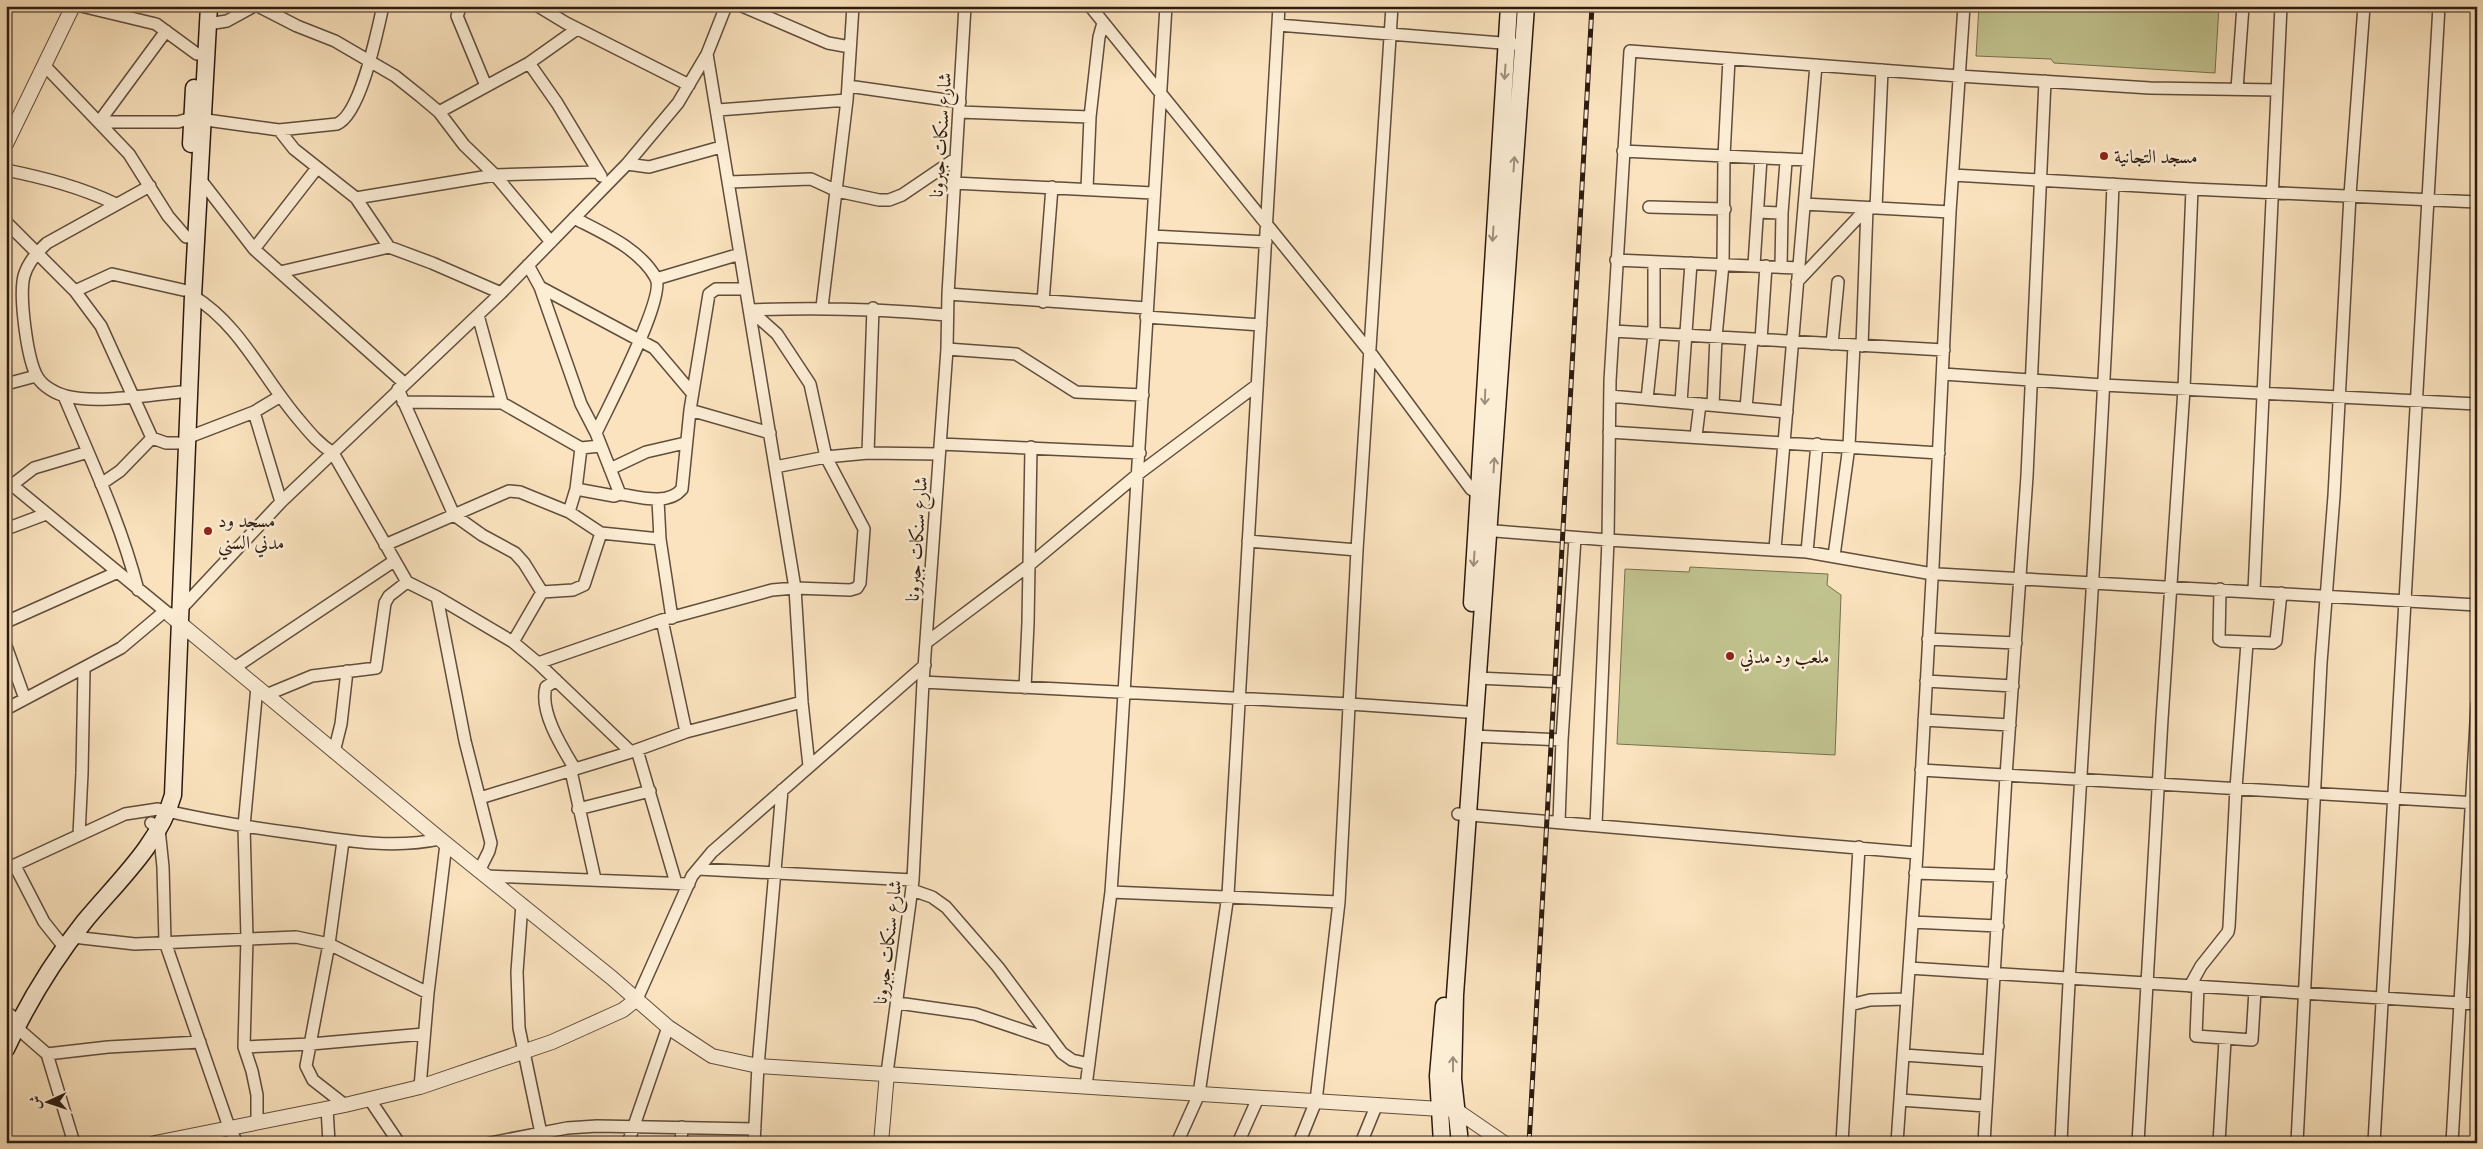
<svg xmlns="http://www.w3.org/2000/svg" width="2483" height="1149" viewBox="0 0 2483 1149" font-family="'IM FELL DW Pica',Amiri,serif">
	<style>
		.green { fill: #c1c38f; stroke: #776f50 }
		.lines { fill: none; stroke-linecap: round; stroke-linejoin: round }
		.minor-casing { stroke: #604d3c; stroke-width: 14 }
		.tertiary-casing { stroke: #604d3c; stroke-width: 16 }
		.secondary-casing { stroke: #2d1b10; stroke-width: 19 }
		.minor { stroke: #fcedd5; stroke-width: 11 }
		.tertiary { stroke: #fcedd5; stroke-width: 14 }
		.secondary { stroke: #fcedd5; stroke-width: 16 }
		.rail-casing { stroke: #2d1b10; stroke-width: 5 }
		.rail { stroke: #fcedd5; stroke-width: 3; stroke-dasharray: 9; stroke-linecap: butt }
		.oneway { stroke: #9f8e7c }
		.poi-dot { fill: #8f2418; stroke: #fcedd5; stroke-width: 2 }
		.labels { text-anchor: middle; stroke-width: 5; stroke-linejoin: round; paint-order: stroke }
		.street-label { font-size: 19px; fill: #2d1b10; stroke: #fcedd5 }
		.poi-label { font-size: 19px; fill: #2d1b10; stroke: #fcedd5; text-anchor: start }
	</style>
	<rect width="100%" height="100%" fill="#fae3be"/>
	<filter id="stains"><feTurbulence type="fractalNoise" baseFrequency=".004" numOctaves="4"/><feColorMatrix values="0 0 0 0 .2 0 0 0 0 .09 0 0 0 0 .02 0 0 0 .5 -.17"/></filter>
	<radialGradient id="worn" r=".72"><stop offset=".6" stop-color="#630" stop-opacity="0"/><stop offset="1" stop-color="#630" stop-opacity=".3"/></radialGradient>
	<path class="green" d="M1979,6h240l-4,67 -161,-10 -3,-4 -75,-3z
		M1690,567l138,7 -1,11 14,10 -6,160 -218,-11 8,-175 64,3z"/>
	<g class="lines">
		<defs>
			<path id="minor" d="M81,6l75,18 41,30
				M258,6l39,20 38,15 60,35 25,20 19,16 25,33 31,30 56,67
				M461,6l-4,10 29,70
				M538,6l28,17 123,62
				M742,6l86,37 22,4
				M1090,6l280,346 101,137 13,8
				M208,24l19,-3 27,-15
				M1278,25l236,19
				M707,54l88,534 7,114 7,64
				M529,63l28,40 44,73
				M44,65l85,89 39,62 18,21
				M848,86l112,16
				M2237,89l6,-83
				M718,110l129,-10
				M439,112l90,-49 48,-34
				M959,112l131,5
				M99,122h79l14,-4 87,12 58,-6c24,-10 40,-92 46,-118
				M99,122l67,-91
				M279,130l15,19 62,49 33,49
				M1623,151l185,9
				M627,164l22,3 72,-20
				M6,170c39,8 74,17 110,34
				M1953,175l239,14 285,13
				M200,179l54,70 150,134
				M729,182l82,-3 26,12 42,9h10l13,-5 53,-36
				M954,183l199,10
				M150,186l-103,57c-10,9 -19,19 -23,33 -5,20 3,85 14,102 5,8 18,16 28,18 31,8 81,-1 114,-4
				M1087,189l3,-72 9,-80 4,-14
				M356,198l139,-23 103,-3
				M1804,204l146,8
				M1649,207l76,2
				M1876,208l6,-138
				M1758,212l24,1 -1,54
				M1782,213l4,-51
				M574,218c29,15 65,30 82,60 10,20 -49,131 -60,155
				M6,222l69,69 26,35 51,112 14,5h12
				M1152,236l114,6
				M254,249l63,-81
				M1616,260l182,8
				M528,265l12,22 114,61 38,45
				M1754,265l7,-107
				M280,272l109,-25 43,16 69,30
				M656,279l84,-25
				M1797,282l70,-74
				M540,287l41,117 15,29 24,61c19,3 48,12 62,-5l8,-79 19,-116 7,-5h29
				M75,291l37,-17 71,16
				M948,294l199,14
				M193,296c48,29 71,84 107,125 10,12 19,23 33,32l74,129 30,15 76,45 25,21 93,89
				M1043,302l9,-115
				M822,307l25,-207 6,-94
				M750,310c67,-3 131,-1 197,5
				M478,315l24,88
				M1146,317l115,8
				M1613,331l331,19
				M1761,340l5,-74
				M1832,344l6,-62
				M1862,346l5,-138
				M947,349l69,5 60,38 67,3
				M1943,374l160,11 374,19
				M6,384l30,-8
				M398,389l56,126 28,20 33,18 9,10 18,29 31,-2 11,-5 17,-52
				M64,396c27,64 57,127 74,194
				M1610,396l177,16
				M1647,399l7,-65v-72
				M403,402l99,1 79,45 19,-2
				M1681,402l10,-139
				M1713,405l3,-68 7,-73 1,-108 5,-97
				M1746,408l6,-69
				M690,410l80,23
				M254,412l27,90
				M1609,432l330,21
				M1696,436l4,-32
				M189,437l65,-25 25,-15
				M940,444l200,9
				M868,453l5,-145
				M775,467l51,-10 42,-4 71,1
				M610,469l36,-17 39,-9
				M6,480l164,135
				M101,484l19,-13 32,-33
				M12,485l22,-17 54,-16
				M576,489l38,7 6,-2
				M658,500l2,39 12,79
				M569,512l7,-23 5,-41
				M6,529l40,-15
				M1483,530l125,10 199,12 120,21
				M1248,541l109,9
				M385,545l124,-54 11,1 49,20 32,21 59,6
				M1775,549l41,-484
				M1807,552l10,-108
				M1834,556l15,-110 5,-101
				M1933,567l17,-355 14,-206
				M1938,574l539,31
				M2220,589l-1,50 3,2 51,2 3,-2 5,-48
				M2254,591l27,-585
				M437,597l28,144 26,102 -2,8 -10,20
				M180,610l101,-108 220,-209 126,-129 51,-61 29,-49 19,-48
				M662,620l24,112
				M6,622l112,-50
				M1928,639l88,4
				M513,642l29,-50
				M927,642l101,-76 110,-92 119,-89
				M6,646l19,53
				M538,663l124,-43 110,-30 23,-2 55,2 7,-2 3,-5 4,-54 -38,-72 -16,-73 -33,-50 -27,-24
				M234,668l160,-107
				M1477,678l88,4
				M556,680l-10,7c-7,25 17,62 29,82
				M1926,681l87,5
				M923,682l427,22 116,8
				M257,687l-13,139 3,112 -3,109 8,24 5,24v27
				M1025,688l3,-65 3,-176
				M266,695l46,-19 64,-8 9,-65 4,-7 18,-14
				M6,709l115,-61 44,-37
				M1924,720l86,5
				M1473,736l89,4
				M637,750l39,133
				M334,752l7,-28 6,-53
				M1921,770l556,33
				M571,771l24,108
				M480,798l151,-46 55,-20 116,-30
				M578,809l72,-18
				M1458,814l459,39
				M1559,822l3,-82 13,-202
				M151,823l8,6 4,38 2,75 64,185 8,16
				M1596,825l12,-285 2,-159 20,-330 329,25 191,12 127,2
				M79,835l3,-62 2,-103
				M343,841l-14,103 -23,122 7,14 32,25
				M15,866l29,56 16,20
				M6,869l119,-55 33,-5c47,11 95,19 142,25 47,7 94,15 140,5
				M698,869l215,11
				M1915,873l86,3
				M486,876l203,8
				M912,890l20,7 14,10 52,60 64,86 10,7 17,4
				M1111,892l228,10
				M522,904l-5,68 2,56 24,115
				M1912,922l86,4
				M73,937l62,7 161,-7 33,7 99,49
				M1909,968l568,36
				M2190,986l11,-20 27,-34 1,-5 7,-139 11,-145
				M2198,987l-2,49 56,4 3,-50
				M637,999l55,-123 20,-24 213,-187
				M898,1003l77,11 77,26
				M1850,1005l20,-5 37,-1
				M6,1012l6,4
				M16,1027l31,27 27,89
				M244,1047l67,-3 113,-10
				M47,1054l61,-7 92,-5
				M1904,1055l85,6
				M887,1073l26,-193 10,-198 24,-333 1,-55 17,-288
				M1086,1086l25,-194 7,-101 48,-785
				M420,1087l8,-94 18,-149
				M370,1100l29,43
				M1900,1100l86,6
				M327,1108l2,35
				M490,1143l77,-15 30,-2 158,3
				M628,1143l40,-116
				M681,1143l1,-16
				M754,1143l4,-77 24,-276
				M1177,1143l22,-49 29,-199 51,-889
				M1238,1143l20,-45
				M1299,1143l17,-42 23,-199 18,-352 35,-544
				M1361,1143l16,-39
				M1842,1143l17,-296
				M1897,1143l20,-290 15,-274
				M1984,1143l22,-367 21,-300 18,-395
				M2061,1143c14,-320 40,-639 52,-959
				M2138,1143l24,-424 22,-330 8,-200
				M2219,1143l6,-103
				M2297,1143l24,-480 13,-167 16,-301 14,-189
				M2374,1143l65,-1137
				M2452,1143l25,-438"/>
			<path id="tertiary" d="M6,144l67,-138
				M170,615l270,224 172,139 56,49 44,29 46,10 698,44 48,33
				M155,1143l190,-38 75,-18 132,-45 71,-32 14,-11
				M881,1143l6,-70"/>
			<path id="secondary" d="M191,144l3,-56
				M1472,603l37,-597
				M6,1049c21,-45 47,-88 78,-127 32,-39 75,-77 89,-127l20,-499 16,-290
				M1442,1143l-4,-67 6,-70
				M1460,1143l-7,-64 2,-84 71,-989"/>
		</defs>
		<use href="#minor" class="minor-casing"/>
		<use href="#tertiary" class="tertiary-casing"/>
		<use href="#secondary" class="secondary-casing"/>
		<use href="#minor" class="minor"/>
		<use href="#tertiary" class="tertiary"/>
		<use href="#secondary" class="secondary"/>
		<defs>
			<path id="rail" d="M1529,1143l63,-1137"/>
		</defs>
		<use href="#rail" class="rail-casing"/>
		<use href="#rail" class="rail"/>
	</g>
	<defs><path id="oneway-shaft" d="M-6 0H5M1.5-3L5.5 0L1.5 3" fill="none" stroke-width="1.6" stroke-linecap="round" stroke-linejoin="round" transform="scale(1.25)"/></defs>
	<g class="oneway">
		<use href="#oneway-shaft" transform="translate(1505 72) rotate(94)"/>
		<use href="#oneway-shaft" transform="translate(1514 164) rotate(-86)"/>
		<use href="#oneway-shaft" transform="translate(1493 234) rotate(94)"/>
		<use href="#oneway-shaft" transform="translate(1485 397) rotate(92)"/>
		<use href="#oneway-shaft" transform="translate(1494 465) rotate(-86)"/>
		<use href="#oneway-shaft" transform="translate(1474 559) rotate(94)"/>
		<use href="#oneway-shaft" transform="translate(1453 1064) rotate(-90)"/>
	</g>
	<g class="poi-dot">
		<circle cx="2104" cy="156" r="5"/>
		<circle cx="208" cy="531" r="5"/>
		<circle cx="1730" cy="656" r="5"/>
	</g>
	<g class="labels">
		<g class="street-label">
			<text transform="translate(940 135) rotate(-86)" y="7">شارع سنكات جبرونا</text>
			<text transform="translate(916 539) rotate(-86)" y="7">شارع سنكات جبرونا</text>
			<text transform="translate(887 942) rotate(-83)" y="7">شارع سنكات جبرونا</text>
		</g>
		<g class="poi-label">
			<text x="2114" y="163">مسجد التجانية</text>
			<text x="218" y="527">مسجد ود<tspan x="218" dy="22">مدني السني</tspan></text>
			<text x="1740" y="663">ملعب ود مدني</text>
		</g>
	</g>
	<rect width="2483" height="1149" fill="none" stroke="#fae3be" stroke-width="25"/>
	<rect x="8" y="8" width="2468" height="1134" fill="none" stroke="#2d1b10" stroke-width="2.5"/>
	<rect x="12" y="12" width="2458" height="1124" fill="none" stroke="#2d1b10"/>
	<g transform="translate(48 1102) rotate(267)" stroke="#fcedd5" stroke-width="4" paint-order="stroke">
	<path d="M0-4L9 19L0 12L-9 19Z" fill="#2d1b10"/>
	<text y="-8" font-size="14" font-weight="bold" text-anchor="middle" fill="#2d1b10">ش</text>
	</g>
	<rect width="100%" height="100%" filter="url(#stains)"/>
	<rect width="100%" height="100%" fill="url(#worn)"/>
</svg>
